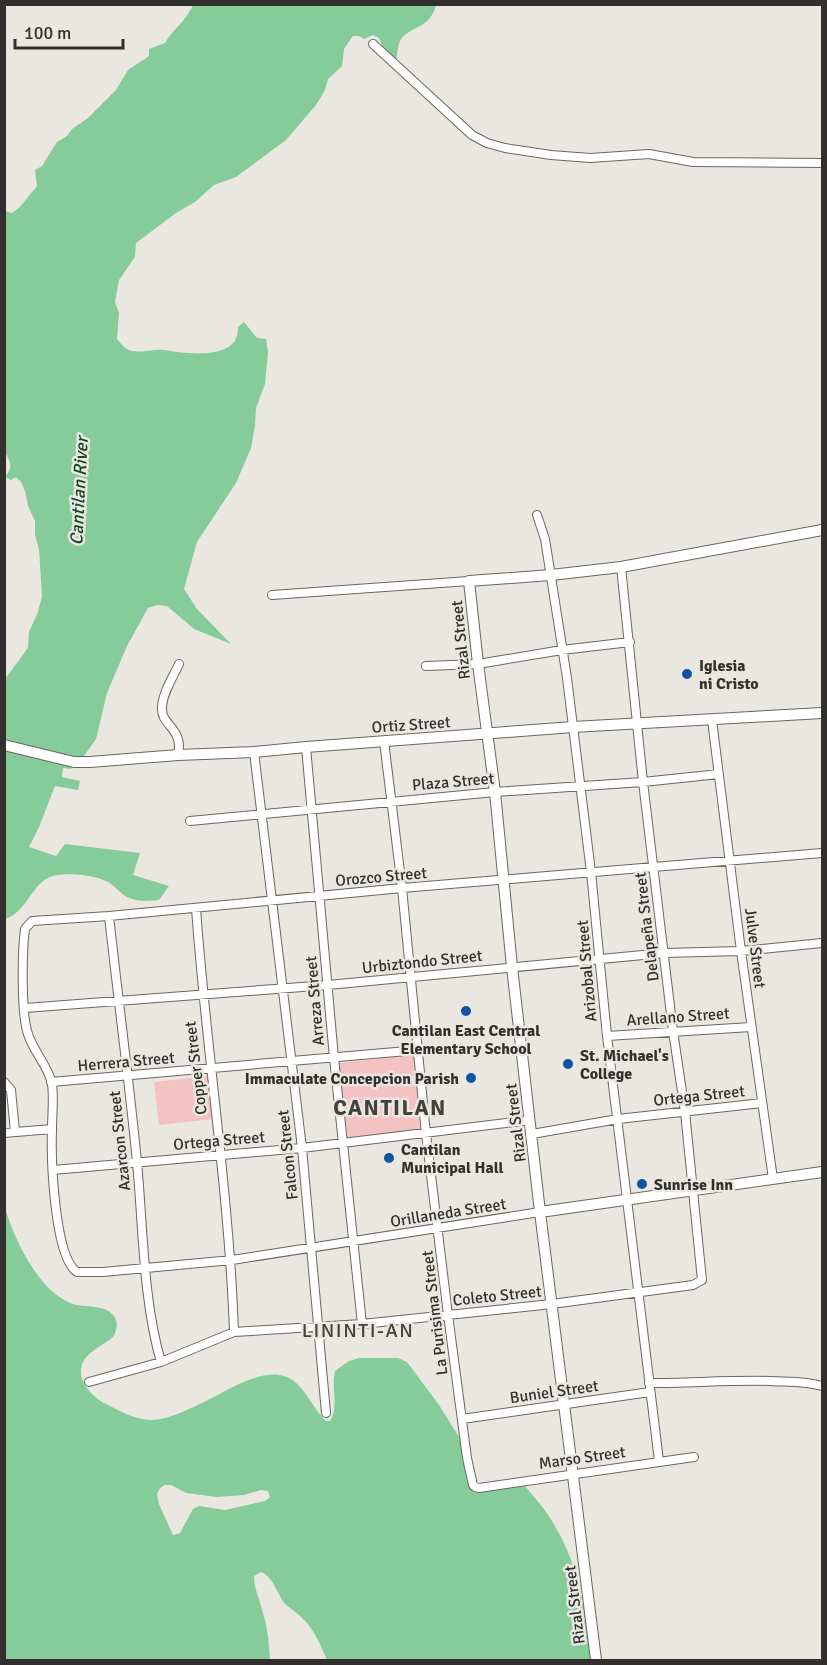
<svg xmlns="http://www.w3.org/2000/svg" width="827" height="1665" viewBox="0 0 827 1665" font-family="Signika,sans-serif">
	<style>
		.green { fill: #f5c2c4 }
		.water { fill: #86cc9b; fill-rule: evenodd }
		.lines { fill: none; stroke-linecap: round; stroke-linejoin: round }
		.minor-casing { stroke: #6a6762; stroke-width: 10 }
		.tertiary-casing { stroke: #6a6762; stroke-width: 12 }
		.minor { stroke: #fff; stroke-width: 8 }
		.tertiary { stroke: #fff; stroke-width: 10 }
		.poi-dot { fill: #1053a3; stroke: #eae7e1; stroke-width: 2 }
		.labels { text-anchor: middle; stroke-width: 5; stroke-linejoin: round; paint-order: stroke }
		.street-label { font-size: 16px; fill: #32302e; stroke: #eae7e1 }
		.poi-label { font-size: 16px; font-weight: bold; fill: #32302e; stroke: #eae7e1; text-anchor: start }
		.water-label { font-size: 18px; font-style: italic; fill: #134828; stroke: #eae7e1 }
		.quarter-label { font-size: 20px; letter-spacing: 1.5px; fill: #43413c; stroke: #eae7e1 }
		.district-label { font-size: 22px; font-weight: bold; letter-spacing: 1.5px; fill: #43413c; stroke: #eae7e1 }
	</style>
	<rect width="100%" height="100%" fill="#eae7e1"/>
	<path class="green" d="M414,1055l8,74 -74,9 -9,-75z
		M209,1076l5,43 -55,6 -5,-43z"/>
	<path class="water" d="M198,4l238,1c-6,25 -28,21 -36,36 -3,7 -3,17 -4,24l-11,-11 -6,-16 -6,-3 -9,4 -5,-3h-6l-9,13 -2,17 -14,13 -3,11 -9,15 -30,35 -50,37 -22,8 -19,17 -19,11 -40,30 -1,14 -16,23 -4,22 4,11 -2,26c3,3 6,8 10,10 11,6 26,-1 38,1 21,4 75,11 73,-23l6,-5 13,16 9,1 2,13 -3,32 -9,24 -1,18 -4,22 -15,35 -39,59 -13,47 13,20 34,35 -37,-15 -27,-23 -10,-1 -9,3 -21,38 -20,47 -11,46 -12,17 -9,2 -4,11 -8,-1 -1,9 18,4 -2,9 -23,-4 -16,41 -10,20 27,9 9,-12 75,9 -7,22 36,11 -10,14c-11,1 -22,2 -32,-3 -7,-4 -12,-11 -19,-15 -13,-7 -36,-9 -51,-7 -25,3 -28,37 -52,44v-240l23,-31 1,-16 9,-20 4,-16 -3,-47 -4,-14v-14l-7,-15 -3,-15 -4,-9 -5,-5 -5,3 -6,-3c8,-10 6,-14 0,-25v-241l7,2 7,-5 18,-22 -2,-16 7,-4 15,-24 10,-6 5,-7 16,-11 28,-28 12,-20 21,-14v-7l16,-6c8,-14 22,-23 28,-38z
		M4,1203c8,33 34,89 69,101 12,4 31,0 40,11 6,7 4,15 0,22 -12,10 -32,17 -32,34 0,15 12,25 23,32 14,7 31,17 47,17 22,1 67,-26 88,-36 12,-5 26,-11 40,-9 23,2 31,31 47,46h4c9,-13 1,-35 5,-50l14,-10 10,-3h39l9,4 32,43 22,35 10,48 53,-3c12,14 25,29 33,45 22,37 30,87 34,130h-264c-6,-14 -12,-29 -23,-40 -5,-6 -12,-10 -18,-15 -9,-10 -12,-28 -25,-33l-7,4c0,13 6,24 9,37 5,16 6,31 7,47h-265zM165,1485h6l15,8 31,4 27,-2 17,-5 7,1 2,6 -5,4 -40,9 -26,-4 -6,3 -13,24 -7,2 -14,-31 -2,-10 3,-6z"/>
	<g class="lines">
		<defs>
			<path id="minor" d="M373,44l99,91 15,8 18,5 46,7 39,3 59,-4 44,8 129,1
				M537,515l8,24 22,139 24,194 16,164 52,425
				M272,595l197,-14
				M426,666l52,-2 84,-14 68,-8
				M712,720l29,231 32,228
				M384,741l18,147 24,246 22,181 19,143 6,27 2,2 4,1 215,-31
				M306,747l28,311 28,266
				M254,752l48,396 24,265
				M178,755c6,-27 -17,-29 -16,-47 0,-14 11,-31 17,-44
				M190,821l305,-29 148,-10 76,-8
				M196,908c10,142 33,282 38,424
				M109,916c9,82 20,164 28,246 6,63 6,139 24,200
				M25,1008l303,-23 336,-32 77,-2 81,-8
				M607,1036l144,-9
				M4,1082l7,8 4,42
				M51,1082l368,-32
				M4,1133l48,-4
				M532,1134l86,-15 144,-16
				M53,1170l249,-22 228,-28
				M540,1212l-308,48 -129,12h-26c-23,-15 -26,-115 -25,-142 0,-15 2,-31 0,-46 -3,-17 -19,-33 -24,-50 -7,-19 -6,-83 -3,-105l7,-8 77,-5 293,-28 420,-35
				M89,1382l72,-20 73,-30 128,-8 190,-20 141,-19 9,-5 -17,-168 -12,-81 -30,-249 -22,-215
				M649,1383c41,0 81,-3 122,-2 17,1 35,0 51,5
				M462,1419l188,-27"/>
			<path id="tertiary" d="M4,745l70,17h16l88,-7 76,-3 52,-5 267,-20 249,-14
				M540,1212l282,-40
				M596,1660l-56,-448 -28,-245 -17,-175 -17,-128 -9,-83 82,-6 70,-8 201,-37"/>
		</defs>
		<use href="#minor" class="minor-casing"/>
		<use href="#tertiary" class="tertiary-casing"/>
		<use href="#minor" class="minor"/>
		<use href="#tertiary" class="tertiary"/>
	</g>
	<g class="poi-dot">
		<circle cx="687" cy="674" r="6"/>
		<circle cx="466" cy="1011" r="6"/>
		<circle cx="568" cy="1064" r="6"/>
		<circle cx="471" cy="1078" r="6"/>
		<circle cx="389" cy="1158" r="6"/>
		<circle cx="642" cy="1184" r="6"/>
	</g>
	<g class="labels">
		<g class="street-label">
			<text transform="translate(460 640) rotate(-96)" y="6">Rizal Street</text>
			<text transform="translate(411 724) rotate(-4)" y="6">Ortiz Street</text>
			<text transform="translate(453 781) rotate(-5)" y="6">Plaza Street</text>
			<text transform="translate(381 876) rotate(-5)" y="6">Orozco Street</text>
			<text transform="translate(646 927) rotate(-97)" y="6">Delapeña Street</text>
			<text transform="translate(756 948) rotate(83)" y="6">Julve Street</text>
			<text transform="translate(422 961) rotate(-6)" y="6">Urbiztondo Street</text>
			<text transform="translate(586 971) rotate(-95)" y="6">Arizobal Street</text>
			<text transform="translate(314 1001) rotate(-95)" y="6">Arreza Street</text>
			<text transform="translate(678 1016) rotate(-4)" y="6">Arellano Street</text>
			<text transform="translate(126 1061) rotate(-5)" y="6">Herrera Street</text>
			<text transform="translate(195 1068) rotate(-97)" y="6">Copper Street</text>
			<text transform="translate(699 1095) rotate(-6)" y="6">Ortega Street</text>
			<text transform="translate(515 1123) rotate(-97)" y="6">Rizal Street</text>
			<text transform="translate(219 1140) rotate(-5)" y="6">Ortega Street</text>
			<text transform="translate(119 1141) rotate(-96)" y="6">Azarcon Street</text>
			<text transform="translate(287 1155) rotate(-96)" y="6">Falcon Street</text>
			<text transform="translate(448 1212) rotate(-9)" y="6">Orillaneda Street</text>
			<text transform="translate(497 1295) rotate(-6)" y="6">Coleto Street</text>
			<text transform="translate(434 1313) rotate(-97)" y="6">La Purisima Street</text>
			<text transform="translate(554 1391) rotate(-8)" y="6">Buniel Street</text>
			<text transform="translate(582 1457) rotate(-8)" y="6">Marso Street</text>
			<text transform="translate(574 1605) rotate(-97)" y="6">Rizal Street</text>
		</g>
		<g class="poi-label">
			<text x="699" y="671">Iglesia<tspan x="699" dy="18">ni Cristo</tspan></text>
			<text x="466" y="1036" text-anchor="middle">Cantilan East Central<tspan x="466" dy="18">Elementary School</tspan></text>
			<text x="580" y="1061">St. Michael's<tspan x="580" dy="18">College</tspan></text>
			<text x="459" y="1084" text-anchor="end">Immaculate Concepcion Parish</text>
			<text x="401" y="1155">Cantilan<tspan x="401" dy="18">Municipal Hall</tspan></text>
			<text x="654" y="1190">Sunrise Inn</text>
		</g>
		<g class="water-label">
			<text transform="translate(79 491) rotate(-87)" y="6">Cantilan River</text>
		</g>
		<g class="quarter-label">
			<text x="358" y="1337">LININTI-AN</text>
		</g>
		<g class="district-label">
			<text x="390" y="1115">CANTILAN</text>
		</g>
	</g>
	<rect width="827" height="1665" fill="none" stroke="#32302e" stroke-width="12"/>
	<path d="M15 39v9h108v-9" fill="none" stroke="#32302e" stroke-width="3"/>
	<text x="24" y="39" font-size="18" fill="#32302e" stroke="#eae7e1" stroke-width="4.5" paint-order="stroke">100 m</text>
</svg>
